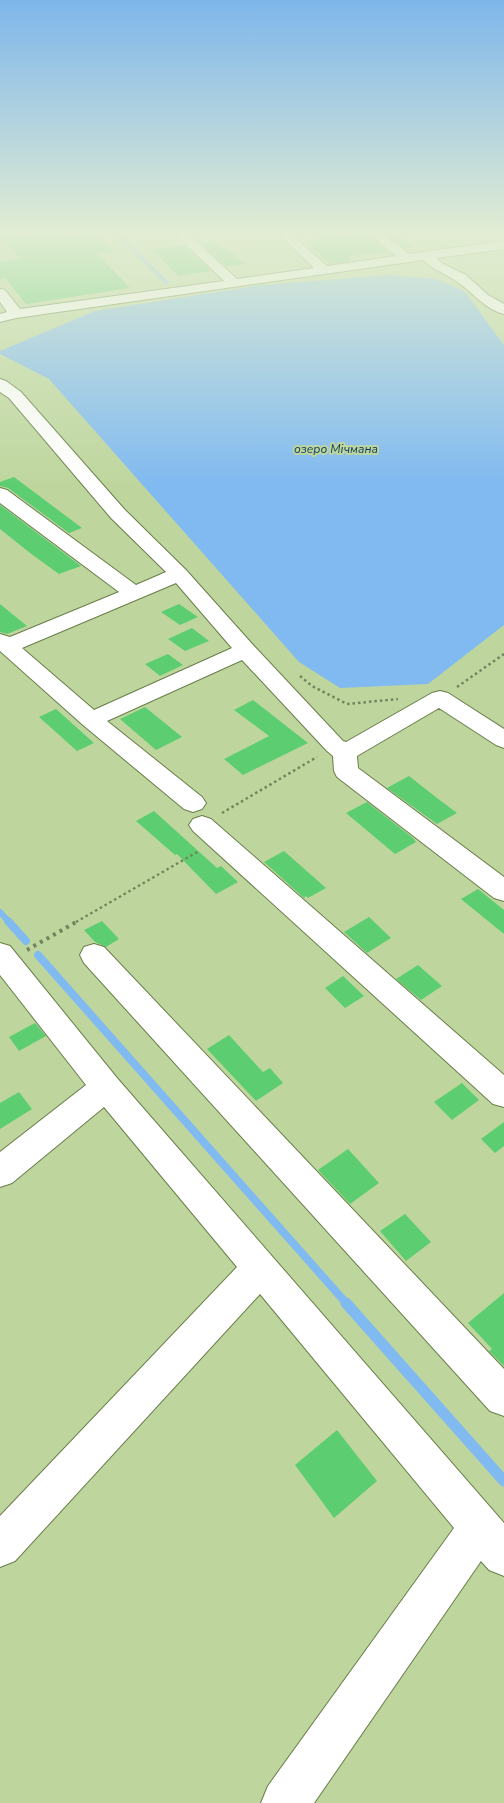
<svg xmlns="http://www.w3.org/2000/svg" width="504" height="1803" viewBox="0 0 504 1803" font-family="'Nunito Sans',sans-serif">
	<style>
		.water { fill: #80baf0 }
		.lines { fill: none; stroke-linecap: round; stroke-linejoin: round }
		.stream-far3 { stroke: #80baf0; stroke-width: 4 }
		.stream-far2 { stroke: #80baf0; stroke-width: 6 }
		.stream-far1 { stroke: #80baf0; stroke-width: 8 }
		.stream { stroke: #80baf0; stroke-width: 11 }
		.building { fill: #5dcd71 }
		.minor-casing { stroke: #687e49; stroke-width: 2 }
		.path-far1 { stroke: #73835d; stroke-width: 2.5; stroke-dasharray: 2.5 3; stroke-linecap: butt }
		.path { stroke: #73835d; stroke-width: 4; stroke-dasharray: 3 4.5; stroke-linecap: butt }
		.minor { fill: #fff; fill-rule: evenodd }
		.labels { text-anchor: middle; stroke-width: 4; stroke-linejoin: round; paint-order: stroke }
		.far-water-label { font-size: 12px; font-style: italic; fill: #0c395c; stroke: #bed69e }
	</style>
	<rect width="100%" height="100%" fill="#bed69e"/>
	<path class="water" d="M390,275l46,4 28,12 40,54v280l-76,59 -88,4 -41,-26 -250,-283 -49,-25v-3l95,-40 168,-26z"/>
	<g class="lines">
		<path class="stream-far3" d="M116,233l50,49"/>
		<path class="stream-far2" d="M0,912l9,10"/>
		<path class="stream-far1" d="M8,921l18,20
			M38,955l309,349"/>
		<path class="stream" d="M346,1303l158,178"/>
	</g>
	<path class="building" d="M42,233h11l2,2 40,-2 20,19 -18,2 33,34 -104,16 -21,-26 -5,1v-17l20,-3 -18,-21z
		M366,233l22,19 -40,4 4,4 -22,4 -25,-23z
		M384,233h10l20,15 -9,1z
		M215,241l9,8 3,-1 18,16 -19,2 -25,-23z
		M184,245l27,26 -33,5 -25,-26z
		M14,477l68,51 -13,5 -61,-45 -8,-2v-4z
		M0,505l81,61 -22,8 -29,-21 -30,-24z
		M0,604l27,22 -20,8 -7,-2z
		M179,604l19,13 -18,8 -19,-13z
		M192,628l17,13 -24,10 -17,-12z
		M168,654l15,11 -23,11 -15,-12z
		M253,700l55,43 -65,32 -19,-16 45,-23 -35,-26z
		M145,707l37,30 -26,13 -36,-31z
		M56,709l38,34 -17,8 -38,-34z
		M409,776l28,22 20,15 -20,11 -50,-36z
		M367,802l46,36 3,4 -21,12 -49,-41z
		M154,811l63,57 4,-2 17,16 -22,12 -39,-40 -2,1 -39,-34z
		M284,851l42,37 -18,10 -2,-2 -2,2 -40,-36z
		M478,889l26,21v24l-43,-35z
		M369,917l22,21 -24,15 -23,-21z
		M102,921l17,18 -13,8 -11,-5 -11,-12z
		M418,965l24,21 -21,14 -25,-21z
		M343,976l21,20 -19,12 -20,-20z
		M35,1023l11,13 -27,15 -10,-14z
		M229,1035l34,37 7,-4 13,15 -27,18 -49,-52z
		M462,1083l17,17 -27,20 -18,-18z
		M19,1092l13,17 -32,20v-26z
		M504,1122v24l-9,7 -14,-14z
		M348,1149l31,34 -29,21 -32,-34z
		M405,1214l26,28 -25,19 -26,-30z
		M504,1293v73l-15,-15 3,-2 -24,-26z
		M337,1430l40,51 -43,37 -39,-53z"/>
	<g class="lines">
		<defs>
			<path id="minor" d="M174,233h13l50,46 77,-11 -37,-35h13l37,33 69,-10 -28,-23h13l28,21 95,-13v8l-68,9 7,6 23,11 22,20 16,9v10c-20,-5 -31,-22 -48,-33 -11,-8 -23,-11 -33,-21l-407,58 -16,4v-8l7,-2 -7,-10v-13l5,1 15,19 204,-28z
				M0,379l6,2 15,11 104,118 61,60 67,75 90,96 3,1 86,-49 8,-2 8,2 56,36v19l-8,-3 -57,-37 -82,48 1,12 146,109v24l-10,-3 -157,-121 -3,-6 -1,-15 -6,-5 -85,-91 -135,61 95,76 4,6 -4,6 -9,3 -9,-3 -101,-84 -83,-74v-17l10,3 109,-45 -119,-89v-15l7,2 129,95 30,-13 -55,-54 -102,-120 -9,-6zM176,583l56,65 -138,62 -72,-62z
				M202,816l9,3 293,256v32l-11,-3 -300,-273 -4,-6 4,-6z
				M0,943l10,3 107,132 387,445v53l-15,-6 -8,-9 -167,242h-53l7,-17 186,-258 -194,-234 -245,267 -15,6v-51l237,-249 -133,-160 -92,76 -12,4v-35l86,-67 -86,-110z
				M94,944l10,3 400,422v47l-14,-5 -406,-448 -4,-8 4,-8z"/>
		</defs>
		<use href="#minor" class="minor-casing"/>
		<path class="path-far1" d="M300,676l12,10 35,18 51,-5
			M457,687l47,-33
			M222,813l95,-56
			M76,922l123,-71"/>
		<path class="path" d="M27,950l51,-29"/>
		<use href="#minor" class="minor"/>
	</g>
	<linearGradient id="sky" x2="0" y2="1"><stop stop-color="#7eb6eb"/><stop offset="0.48" stop-color="#e2edd3"/><stop offset="1" stop-color="#e2edd3" stop-opacity="0"/></linearGradient>
	<rect width="504" height="485" fill="url(#sky)"/>
	<g class="labels">
		<g class="far-water-label">
			<text x="336" y="453">озеро Мічмана</text>
		</g>
	</g>
</svg>
